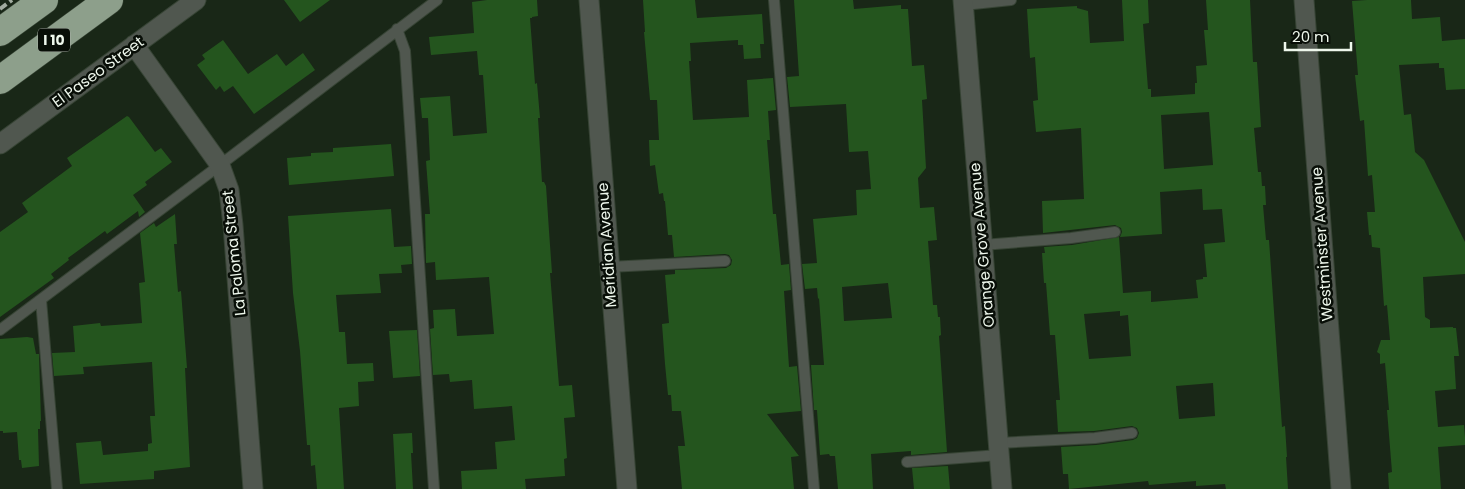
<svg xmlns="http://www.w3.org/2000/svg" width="1465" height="489" viewBox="0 0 1465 489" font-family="Poppins,sans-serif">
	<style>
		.building { fill: #24551e; fill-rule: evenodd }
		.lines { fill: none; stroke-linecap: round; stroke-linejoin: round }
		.service-casing { stroke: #374435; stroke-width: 12 }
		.minor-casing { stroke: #374435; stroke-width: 21 }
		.motorway-casing { stroke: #374435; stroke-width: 29 }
		.service { stroke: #50574f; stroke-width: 10 }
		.minor { stroke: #50574f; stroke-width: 19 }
		.motorway { stroke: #8d9f8b; stroke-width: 28 }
		.rail { stroke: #a2aca0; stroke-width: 4; stroke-dasharray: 8 4; stroke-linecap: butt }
		.labels { text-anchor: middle; stroke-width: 5; stroke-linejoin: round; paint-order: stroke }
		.shield { fill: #080e07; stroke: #a9b1a7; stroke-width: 1 }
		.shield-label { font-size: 14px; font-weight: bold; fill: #eef7ec }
		.street-label { font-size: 15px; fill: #eef7ec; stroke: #080e07 }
	</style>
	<rect width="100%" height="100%" fill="#192717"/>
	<path class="building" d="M284,0h46l-30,22z
		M487,0h50l1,16 -6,1v1h-2l5,66 2,-1 3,35h-2l4,64h2l2,4 3,45 3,42h-2l9,113 13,-1 3,32 -11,1 3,40 -3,1 1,17 -40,3 1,10h-64l-1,-18 36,-2 -2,-27 20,-2 -3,-34 -38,3 -2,-29 -22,2 -1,-8 -16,1 -3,-46 4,-1 -1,-18 22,-1 2,27 37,-2 -5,-57 -53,3 -1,-18 -9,1 -1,-49h5l-4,-53 4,-1 -2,-42h-6l-2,-20 30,-2 3,40 34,-3 -4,-58h-4l-2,-24 -46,4 -2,-18 45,-4 -2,-31z
		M643,0h52l2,18 65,-4 2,30h-4l1,14 -17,1 -1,-14h-5v-5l-48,3 1,18h-2l4,59 56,-3 -2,-37 26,-2 3,32 -8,1 2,29h-3l6,74h3l5,51 8,-1 2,26 -7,1 5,76 8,-1 4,45 -34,3 32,42 -8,1 3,32h-112l-4,-43h7l-4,-35h-9l-1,-16h-3l-3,-31 -3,-40 7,-1 -4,-48 10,-1v-4l51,-2 5,-3 1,-5 -3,-5 -4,-1 -51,3 -2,-22h-4l-3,-34h-1l-1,-8 -4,1 -4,-29 -5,1 -1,-26h10l-2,-40h-7l-6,-68h1z
		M794,0h59l1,9 47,-4v4h7l4,57 12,-1 3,34 -5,1 4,68 -8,10 2,30 14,-1 3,33 -9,1 5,64h4l1,12h2l1,18 -2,1 8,116 -36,3v-4l-40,3 2,35h-35l-3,-33h-5l-1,-2 -9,1 -3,-45h-3l-3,-45h13l-5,-67 -1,1 -1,-11 -12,1 -3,-25 15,-1 -4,-44 44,-4 -1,-25 15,-1 -3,-38 -19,1 -3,-48 -56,3 -3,-30 12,-1zM888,283l4,35 -48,3 -2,-34z
		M1122,0h26l1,23 -6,1 5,65h3v8l44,-3v-11h2l-1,-17 11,-1 -3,-35h4l-2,-30h44l3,62h4l4,65 -7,1 4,44h3l1,14h3l1,19h-3l3,35h3l13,187 3,-1 2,31h-1l2,32h-62l-1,-5 -29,2v-5l-47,4 -1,-4 -79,8 -1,-15h-5l-2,-27 35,-2 37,-5 4,-2 2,-5 -2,-5 -5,-2 -38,5 -36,1 -2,-32h4l-5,-65h-5l-4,-52h-2l-2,-30h3l-1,-6 28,-2 47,-8 4,56 28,-2v11l47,-4 -2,-18 7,-1v-2h4l-3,-33 21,-2 -3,-33 -19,1 -1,-21 -42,3 2,42 -42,3 2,-5 -1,-4 -6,-3 -72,8 -1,-32 42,-2 -3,-71 -45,4 -3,-31 5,-1 -3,-43 -5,1 -3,-49 50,-3v2l11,3 2,32 34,-2zM1209,112l4,53 -49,4 -3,-54zM1120,311v5l8,-1 3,41 -42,3 -5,-45zM1213,383l2,33 -36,3 -3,-33z
		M1367,0h44l1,19 28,-2 2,24 23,-2v50l-19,1 -2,-22h-5v-5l-40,2 5,50 7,-1 4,38 9,8 41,82v32l-42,3 2,40 5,3v8l23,-1v1h3l3,28h-5l2,33 -21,2 3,36 26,-2 1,12v8l-27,2 3,42h-52l-1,-16 4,-1 -5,-62h2l-4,-47 -5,1v-10l-3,-2 4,-12h9l-3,-35 -3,1 -4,-58 -8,-1 -1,-12h-2l-2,-23h8l-3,-37 -4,1 -4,-56 -4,1 -5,-46h3l-6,-74z
		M223,40l25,34 29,-20 9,12 17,-13 12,17 -61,44 -21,-28 -9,6 -4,-6 -4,4 -19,-25 8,-6 -3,-4z
		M127,116l2,1 26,35 6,-4 11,14 -27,20 2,3 -14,10 12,17 -6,5 -1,-6 -31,23 -2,-3 -37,27 1,2 -18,14 3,4 -54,39v-85l28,-20 -6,-9 50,-37 -5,-8z
		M391,144l3,32 -105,9 -2,-27 24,-2v-3l22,-1v-4z
		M391,209l3,38 17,-1 1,18 -11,1 1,8 -23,1 2,19 -45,2 3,37h6l2,32 26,-1 1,18 -16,1 1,24 -20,2 5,81h-27l-2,-24 -4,1 -1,-21h-3l-7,-94 -7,-58 -5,-77z
		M175,214l2,30h-3l4,48 3,-1 6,77h-2l5,99 -36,4v8l-74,5 -4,-41 25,-2 2,14 45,-4v-7l4,-1 -2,-27h5l-3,-54 -69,5 1,7 -30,2 -2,-23 23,-1 -2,-26 27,-3 1,3 41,-3 -3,-40 6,-1 -5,-49 14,-10 2,4z
		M417,330l3,46 -27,2 -4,-47z
		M27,337l6,1 3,16h3l2,67h-1v8h-2l1,37 -17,2 -1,-8h-2l-2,-28 -14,1v-2h-3v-92z
		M412,433l1,20h-2l2,36h-17l-3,-55z
		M948,466l2,23h-36l-2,-21z"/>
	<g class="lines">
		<defs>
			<path id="service" d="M774,0l40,489
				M964,5l47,-5
				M397,29l8,22 29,438
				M982,245l89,-7 44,-6
				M609,267l116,-6
				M41,300l16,189
				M0,330l220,-165 217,-165
				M998,443l97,-5 37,-5
				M907,462l92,-7"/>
			<path id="minor" d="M589,0l38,489
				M963,0l39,489
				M1304,0l37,489
				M134,45l86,120 9,25 4,35 20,264
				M0,144l196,-144"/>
			<path id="motorway" d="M0,32l44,-32
				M0,80l109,-80"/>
		</defs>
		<use href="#service" class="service-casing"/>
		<use href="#minor" class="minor-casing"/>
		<use href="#motorway" class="motorway-casing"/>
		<use href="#service" class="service"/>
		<use href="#minor" class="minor"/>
		<use href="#motorway" class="motorway"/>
		<path class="rail" d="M0,9l12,-9"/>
	</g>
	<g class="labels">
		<rect class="shield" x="38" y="28.5" width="32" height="23" rx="4"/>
		<g class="shield-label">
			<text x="54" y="45">I 10</text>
		</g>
		<g class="street-label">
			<text transform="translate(98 72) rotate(-36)" y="5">El Paseo Street</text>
			<text transform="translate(1322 244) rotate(-94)" y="5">Westminster Avenue</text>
			<text transform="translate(607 245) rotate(-94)" y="5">Meridian Avenue</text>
			<text transform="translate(982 245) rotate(-95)" y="5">Orange Grove Avenue</text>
			<text transform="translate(234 253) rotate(-96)" y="5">La Paloma Street</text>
		</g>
	</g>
	<path d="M1285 42v8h66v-8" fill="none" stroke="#eef7ec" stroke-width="2.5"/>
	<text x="1292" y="42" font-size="15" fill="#eef7ec" stroke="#080e07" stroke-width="4" paint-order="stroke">20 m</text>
</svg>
